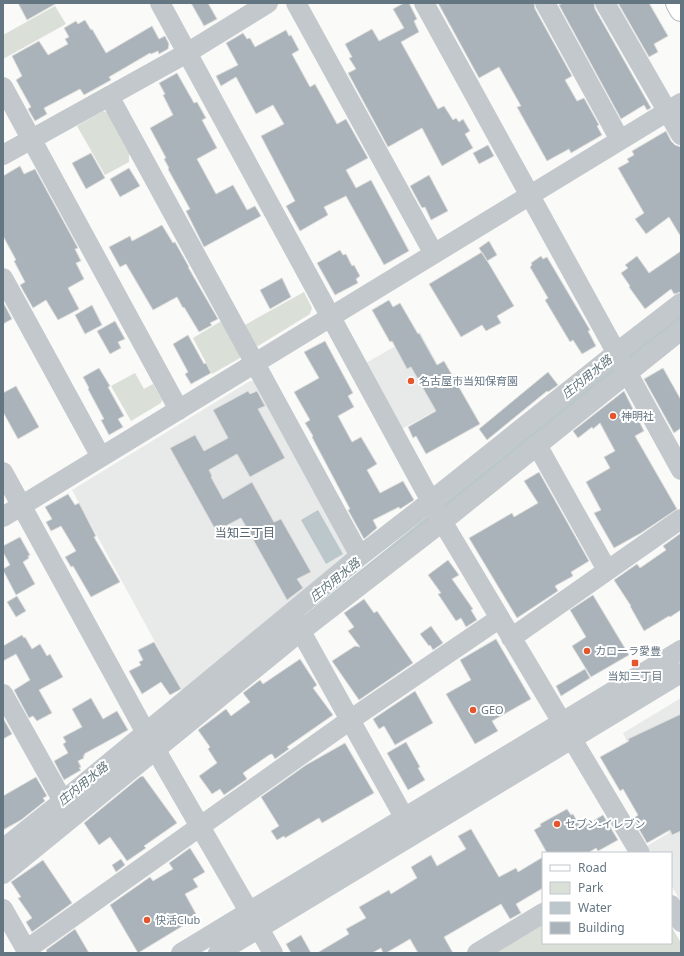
<svg xmlns="http://www.w3.org/2000/svg" width="684" height="956" viewBox="0 0 684 956" font-family="'Noto Sans','Noto Sans JP',sans-serif">
	<style>
		.built { fill: #e8e9e9 }
		.green { fill: #dadfd7 }
		.water { fill: #bbc7cb }
		.building { fill: #aab3b9; stroke: #dcdcda }
		.lines { fill: none; stroke-linecap: round; stroke-linejoin: round }
		.major-casing { stroke: #b5babe; stroke-width: 24 }
		.minor { stroke: #c3c8cc; stroke-width: 20 }
		.major { stroke: #fff; stroke-width: 22 }
		.poi-dot { fill: #e4572e; stroke: #fff; stroke-width: 1.5 }
		.labels { text-anchor: middle; stroke-width: 4; stroke-linejoin: round; paint-order: stroke }
		.poi-label { font-size: 11px; fill: #657683; stroke: #fff; text-anchor: start }
		.water-label { font-size: 12px; font-style: italic; fill: #60757c; stroke: #fff }
		.neighbourhood-label { font-size: 12px; fill: #57646e; stroke: #fff }
	</style>
	<rect width="100%" height="100%" fill="#fafaf8"/>
	<path class="built" d="M420,332l36,67 -54,30 -36,-66z
		M250,381h7l93,173 -167,139 -111,-203z
		M681,698v204l-10,-17v-32h-19l-5,-7 22,-13 -46,-100z"/>
	<path class="green" d="M55,6l11,18 -63,35v-24z
		M103,111l7,2 23,40 -4,2v7l-24,13 -28,-49z
		M304,292l8,16 -2,6 -52,32 -5,-2 -10,-18z
		M223,320l18,33 -1,5 -28,16 -19,-36z
		M135,373l9,16 9,-5 9,16 -1,3 -30,18 -20,-35z
		M543,923v20h128v-17l10,17v10h-188z"/>
	<path class="water" d="M681,313v8l-678,543v-7z
		M318,510l25,44 -17,10 -25,-44z"/>
	<path class="building" d="M18,3h39l-30,17z
		M191,3h17l9,16 -13,7z
		M404,3h5l8,16 -3,2 5,11 -18,10 37,67 6,-3 9,14 3,-2 3,4 4,-3 7,12 -5,3 8,14 -31,18 -20,-38 -34,19 -40,-74 8,-4 -7,-11 3,-1 -7,-13 27,-15 7,12 25,-13 -11,-19z
		M438,3h96l1,6 37,67 -7,4 12,21 7,-3 15,27 -2,1 5,9 -31,18 -2,-4 -22,12 -30,-54 4,-1 -22,-39 -20,11z
		M563,3h31l1,6 56,99 -4,2 -3,-5 -23,14 -62,-114z
		M618,3h31l19,33 -14,8 4,8 -9,5z
		M85,20l6,10 1,-1 14,24 46,-27 7,13 6,-3 4,8 -1,5 -9,5 -1,-3 -7,3 -1,-1 -41,24 2,3 -27,15 -4,-6 -36,19 3,6 -12,7 -7,-12 3,-2 -15,-27 6,-4 -10,-20 27,-15 9,14 20,-11 -3,-5 4,-2 -5,-9 12,-7 2,3z
		M286,30l3,6 2,-1 8,15 -7,4 18,33 5,-3 22,40 9,-5 22,39 -22,12 10,18 15,-8 38,71 -25,14 -38,-69 -22,11 4,8 -28,16 -14,-25 9,-5 -34,-65 23,-12 -11,-19 -17,9 -20,-37 -15,9 -5,-10 22,-11 -12,-22 17,-10 4,6 3,-1 5,9z
		M177,73l17,30 3,-1 9,16 -4,2 15,28 -20,11 19,35 17,-9 14,25 8,-4 6,10 -57,31 -18,-36 4,-2 -22,-40 1,-1 -5,-9 2,-1 -16,-30 23,-13 -10,-20 2,-1 -6,-11z
		M666,131l5,10 4,4 6,2v90l-12,-20 -23,17 -11,-15 9,-6 -26,-45 11,-6 -2,-3 7,-4 -2,-4z
		M488,145l6,11 -15,8 -6,-11z
		M91,153l14,25 -19,11 -14,-26z
		M20,166l4,8 11,-5 43,79 -3,1 6,12 -5,2 8,16 -16,9 11,21 -21,11 -12,-20 -13,8 -13,-23 5,-3 -11,-21 2,-1 -13,-24v-60z
		M129,168l11,18 -20,11 -10,-18z
		M429,175l19,36 -17,9 -6,-13 -3,1 -12,-22z
		M162,225l11,18 2,-1 14,25h-1l30,52 -8,4 2,2 -13,7 -15,-25 -1,1 -6,-11 -24,13 -27,-46 -6,3 -11,-20 21,-11 2,5 4,-2z
		M489,241l8,14 -10,6 -8,-13z
		M340,250l3,5 3,-1 6,12 2,-1 6,11 -4,3 2,4 -23,12 -18,-32z
		M681,251v41l-7,2 -3,-5 -26,20 -16,-22 1,-1 -9,-13 7,-5 -3,-3 12,-9 12,17z
		M482,252l32,54 -17,10 4,7 -15,8 -4,-6 -21,12 -32,-53z
		M541,256l2,3 4,-2 43,73 -2,1 8,15 -14,8 -9,-14 -3,2 -25,-42 3,-2 -18,-31 2,-2 -1,-2z
		M282,278l9,19 -21,12 -10,-19z
		M389,300l4,7 7,-4 18,31 1,-1 18,32 7,-4 36,63 -54,30 -10,-18 -3,2 -5,-11 28,-16 -25,-44 -4,2 -15,-28 -2,1 -18,-32z
		M3,302l9,17 -9,5z
		M92,305l10,20 -17,9 -10,-19z
		M115,321l10,18 -7,3 3,6 -11,6 -13,-23z
		M188,335l16,29 2,-1 5,10 -20,11 -6,-10 3,-2 -15,-28z
		M325,341l28,52 -5,3 6,11 -16,9 14,26 9,-5 13,22 3,5 -10,6 13,23 23,-12 11,19 -14,9 -1,-2 -26,13 4,8 -13,11 -16,-29 2,-1 -38,-72 1,-1 -8,-13 5,-3 -16,-28 25,-14 -15,-26z
		M99,368l11,18 -2,1 16,29 -6,3 5,8 -14,8 -8,-15 3,-1 -16,-30 1,-1 -6,-11z
		M663,368l18,32v28l-7,5 -30,-54z
		M548,372l10,13 -10,7 -1,-1 -60,49 -8,-11z
		M16,386l23,41 -21,12 -15,-27v-19z
		M248,391l2,3 7,-3 8,15 -7,3 27,49 -35,19 -13,-23 -28,16 3,6 -1,1 12,22 29,-17 22,40 7,-3 30,53 -14,7 6,9 -16,12 -46,-82 -25,13 -46,-83 25,-13 9,16 24,-13 -15,-28z
		M624,391l20,40 -9,5 42,73 -36,24 -27,15 -20,-35 7,-3 -15,-28 24,-14 -6,-11 11,-6 -15,-28 -7,6 -1,-2 -14,11 -5,-7z
		M539,472l50,89 -18,11 2,4 -18,10 3,5 -41,27 -48,-80 43,-25 2,4 24,-14 -14,-22z
		M68,494l7,11 4,-2 17,33 -2,1 26,45 -29,15 -18,-31 -2,1 -6,-10 11,-6 -15,-25 -10,5 -5,-9 6,-3 -7,-12z
		M681,533v77l-11,7 -1,-1 -25,15 -14,-25h1l-17,-26 23,-16 3,4 26,-18 -3,-4z
		M20,537l10,18 -2,1 1,2 -6,4 12,22 -19,11 -13,-25v-1l7,-4 -7,-13v-6z
		M448,560l11,15 -7,4 21,30 -2,1 6,10 -11,7 -5,-9 -5,3 -18,-27 3,-1 -13,-18z
		M593,595l36,60 -38,22 -19,-31 14,-9 -16,-27z
		M17,596l9,15 -10,6 -9,-15z
		M364,599l10,14 3,-2 36,52 -54,37 -27,-39 23,-15 5,1 -12,-16 6,-4 -10,-14z
		M431,626l12,17 -10,7 -3,-5 -1,1 -9,-12z
		M22,635l2,3 1,-1 7,12 8,-5 7,12 3,-2 13,23 -24,13 13,23 -15,8 -4,-5 -4,2 -15,-28 16,-10 -14,-26 -13,7v-15z
		M496,639l35,60 -39,22 6,10 -23,13 -29,-50 25,-14 -11,-20z
		M154,642l27,47 -11,6 -9,-13 -19,12 -13,-23 12,-6 -2,-3 4,-2 -5,-10z
		M300,659l17,26 -4,3 20,27 -46,32 2,2 -14,10 -3,-5 -3,1 -26,18 4,6 -23,16 -4,-6 -8,5 -13,-18 18,-13 -9,-14 2,-2 -12,-17 28,-21 5,7 19,-14 -7,-9 17,-13 3,4z
		M585,669l5,9 -29,18 -5,-10z
		M415,691l18,32 -38,22 -11,-19 -5,3 -6,-10z
		M91,698l12,21 14,-8 11,19 -44,24 1,1 -2,1 1,2 -6,3 3,6 -2,1 2,2 -17,10 -10,-19 14,-8 -5,-9 3,-2 -3,-5 19,-10 -10,-18z
		M681,714v117l-9,4 -2,-5 -23,13 -14,-24 5,-4 -15,-26 -3,2 -20,-34 29,-16 -1,-2z
		M3,718l9,16 -9,5z
		M406,742l14,25 -2,1 7,12 -17,10 -21,-37z
		M345,743l29,50 -52,30 -3,-5 -34,20 -1,-2 -7,4 -6,-9 8,-5 -18,-29 45,-32z
		M143,776l34,47 -33,23 2,2 -19,13 -17,-24 -11,8 -15,-22 56,-46z
		M36,777l11,19 -4,2 2,3 -24,19 -18,10v-34z
		M567,809l4,6 2,-1 8,14 22,-13 15,25 -20,11 -2,-3 -8,5h-41l-13,-23 7,-4 -1,-2z
		M471,829l28,48 17,-9 2,4 25,-15v31l-27,16 5,9 -11,6 -9,-15 -57,33 9,16h-35l-8,-14 -24,14h-3l-2,-5 -9,5h-55l32,-19 -3,-5 20,-11 -7,-11 30,-17 2,4 26,-16 -6,-11 20,-12 6,11 29,-17 -8,-13z
		M190,848l15,24 -12,7 5,8 -13,7 11,20 -4,2 2,3 -56,34 -28,-48 40,-28 3,4 20,-12 -4,-6z
		M121,859l4,6 -9,7 -4,-7z
		M43,860l29,43 -40,29 -6,-10 6,-4 -14,-20 3,-1 -10,-15z
		M75,929l14,24h-42l-1,-3z
		M301,935l10,18h-20l-5,-9z"/>
	<g class="lines">
		<defs>
			<path id="major" d="M677,3l4,7"/>
		</defs>
		<use href="#major" class="major-casing"/>
		<path class="minor" d="M160,3l279,513 201,337
			M296,3l138,251
			M424,3l257,467
			M545,3l75,137
			M605,3l76,132
			M3,87l176,323
			M109,96l251,460
			M3,155l184,-102 81,-50
			M3,278l98,179
			M537,445l70,125
			M3,472l143,261 127,220
			M3,517l678,-414
			M294,619l110,198
			M511,638l170,-119
			M3,694l60,107
			M3,849l60,-48 297,-245 71,-55 185,-148 65,-50
			M3,874l298,-243 141,-109 239,-192
			M671,905l10,17
			M3,909l25,44
			M26,950l324,-230 150,-102
			M181,953l500,-303
			M218,953l463,-280
			M477,953l66,-40"/>
		<use href="#major" class="major"/>
	</g>
	<g class="poi-dot">
		<circle cx="411" cy="381" r="4"/>
		<circle cx="613" cy="416" r="4"/>
		<circle cx="587" cy="651" r="4"/>
		<rect x="631" y="659" width="8" height="8" rx="2"/>
		<circle cx="473" cy="710" r="4"/>
		<circle cx="557" cy="824" r="4"/>
		<circle cx="147" cy="920" r="4"/>
	</g>
	<g class="labels">
		<g class="poi-label">
			<text x="419" y="385">名古屋市当知保育園</text>
			<text x="621" y="420">神明社</text>
			<text x="595" y="655">カローラ愛豊</text>
			<text x="635" y="680" text-anchor="middle">当知三丁目</text>
			<text x="481" y="714">GEO</text>
			<text x="565" y="828">セブン-イレブン</text>
			<text x="155" y="924">快活Club</text>
		</g>
		<g class="water-label">
			<text transform="translate(587 377) rotate(-39)" y="4">庄内用水路</text>
			<text transform="translate(335 580) rotate(-39)" y="4">庄内用水路</text>
			<text transform="translate(83 784) rotate(-39)" y="4">庄内用水路</text>
		</g>
		<g class="neighbourhood-label">
			<text x="245" y="537">当知三丁目</text>
		</g>
	</g>
	<rect width="684" height="956" fill="none" stroke="#657683" stroke-width="8"/>
	<rect x="542" y="852" width="130" height="92" fill="#ffffff" stroke="#c1c8cd"/>
	<rect x="550" y="865" width="20" height="6" fill="#ffffff" stroke="#c1c8cd"/>
	<text x="578" y="872" font-size="12" fill="#657683">Road</text>
	<rect x="550" y="882" width="20" height="12" fill="#dadfd7" stroke="#c1c8cd"/>
	<text x="578" y="892" font-size="12" fill="#657683">Park</text>
	<rect x="550" y="902" width="20" height="12" fill="#bbc7cb" stroke="#c1c8cd"/>
	<text x="578" y="912" font-size="12" fill="#657683">Water</text>
	<rect x="550" y="922" width="20" height="12" fill="#aab3b9" stroke="#c1c8cd"/>
	<text x="578" y="932" font-size="12" fill="#657683">Building</text>
</svg>
